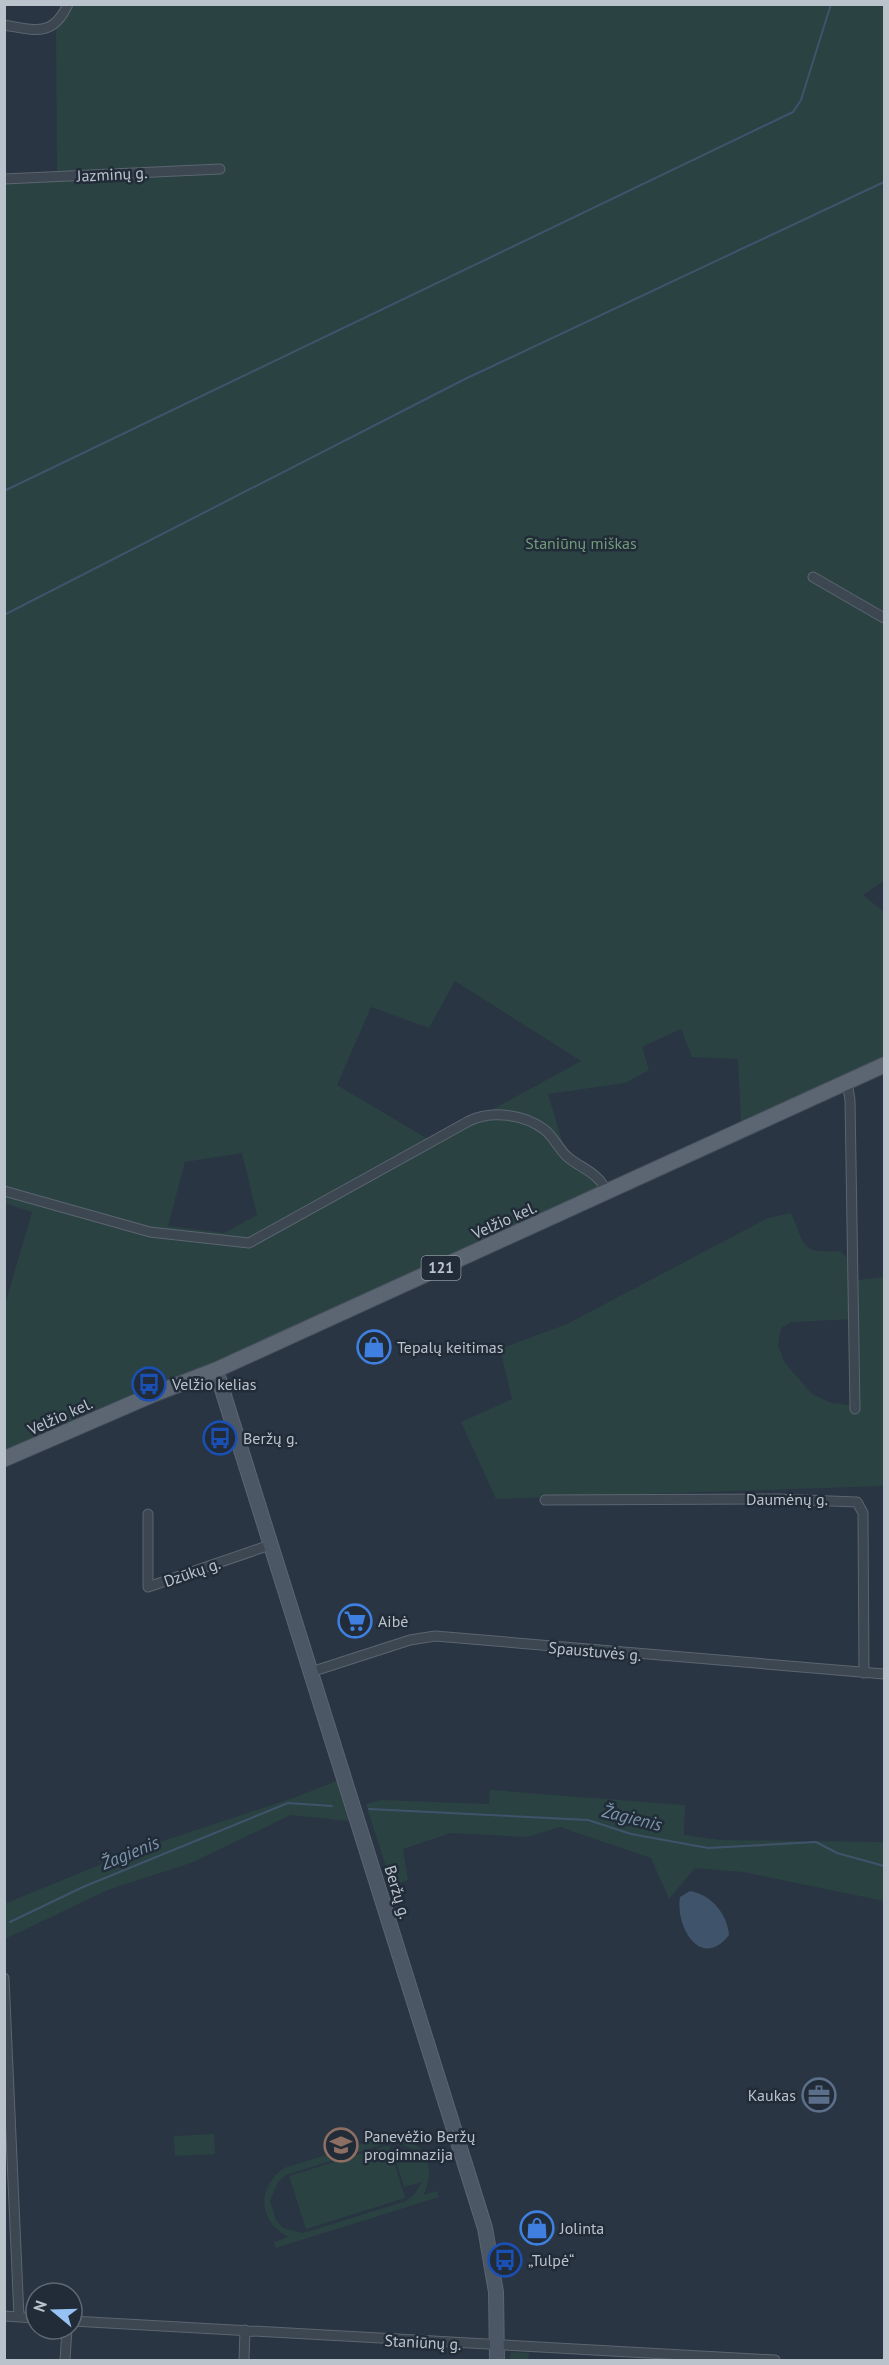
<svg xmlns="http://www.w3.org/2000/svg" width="889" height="2365" viewBox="0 0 889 2365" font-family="'PT Sans',sans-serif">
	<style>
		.green { fill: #2b4243; fill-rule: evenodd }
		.water { fill: #3f546b }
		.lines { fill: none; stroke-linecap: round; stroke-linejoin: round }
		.stream { stroke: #3f546b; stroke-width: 2 }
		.minor-casing { stroke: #5b6570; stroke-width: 11 }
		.secondary-casing { stroke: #5b6570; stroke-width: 16 }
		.primary-casing { stroke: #46505c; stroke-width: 17 }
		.minor { stroke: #3d4752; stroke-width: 9 }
		.secondary { stroke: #4b5765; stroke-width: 14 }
		.primary { stroke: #5b6672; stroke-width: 15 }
		.labels { text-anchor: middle; stroke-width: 5; stroke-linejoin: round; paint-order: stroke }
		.shield { fill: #212c38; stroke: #8c95a0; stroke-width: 1.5 }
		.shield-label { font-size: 15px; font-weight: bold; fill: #bac2cc }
		.street-label { font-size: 16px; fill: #bac2cc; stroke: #212c38 }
		.park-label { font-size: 16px; fill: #729c79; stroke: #212c38 }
		.poi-label { font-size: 16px; fill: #bac2cc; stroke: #212c38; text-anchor: start }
		.water-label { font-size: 18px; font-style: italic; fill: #7c95ad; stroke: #212c38 }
	</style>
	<rect width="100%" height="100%" fill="#293542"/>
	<path class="green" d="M68,5h816v876l-21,14 21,17v153l-143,58 -3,-64 -46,-2 -11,-28 -39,18 7,23 -24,13 -77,11 20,67 26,16 4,13 -593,270v-155l27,-93 -28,-9v-1024l53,-2 -1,-154zM455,981l126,80 -148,81 -96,-57 34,-78 58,21zM242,1153l15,62 -33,18 -56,-7 17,-64z
		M791,1213c15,34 9,40 49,38l7,7 2,23 35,-4v209l-388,13 -35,-77 51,-23 -12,-50 67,-25 201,-106zM857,1319l1,87 -27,-3 -19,-9 -27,-31 -7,-18 3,-17 10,-6z
		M344,1778l14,44 -67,-7 -100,48 -81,26 -105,50 -1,-35 132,-54 160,-53z
		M490,1790l195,15 -1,30 36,5 164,2v59l-141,-29 -48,-4 -26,31 -18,-41 -91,-31 -33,10 -76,-4 -48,16 5,31 -16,6 -26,-82 15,-4 108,4z
		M214,2134l1,20 -40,2 -1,-20z
		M388,2136c34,-1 51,30 35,59l14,-4 2,6 -163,51 -2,-6 14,-5c-30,-16 -32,-49 -4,-69zM391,2142l9,1 12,6 -18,6 10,32 18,-5 -8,13 -8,6 -103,32 -20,-5 -7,-8 -6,-19 8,-19 8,-7z
		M389,2145l16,53 -99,31 -17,-53z
		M511,2352l18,1 -1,7h-18z"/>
	<path class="water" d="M690,1891c22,4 37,23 39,44 -28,36 -54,-8 -49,-38z"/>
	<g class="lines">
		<path class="stream" d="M4,491l789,-379 8,-12 30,-96
			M4,615l461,-236 419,-197
			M369,1809l219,11 43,14 77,14 108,-6 21,11 47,13
			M10,1922l73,-35 205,-84 44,3"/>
		<defs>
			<path id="minor" d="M4,25c30,5 49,13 64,-21
				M4,179l216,-10
				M813,577l71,41
				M847,1082l3,18 5,309
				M4,1191l146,41 99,11 220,-122c22,-11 56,-7 76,9 10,8 14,21 25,29 15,11 30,15 37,34
				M545,1500l233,-1 79,3 6,11 1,160
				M148,1514v73l122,-42
				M311,1672l99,-32 25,-4 449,38
				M4,1978l15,339
				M4,2316l32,2
				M72,2321l703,39
				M65,2360l2,-31
				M244,2360l1,-30"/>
			<path id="secondary" d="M216,1370l269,858 11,64 1,68"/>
			<path id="primary" d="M4,1459l150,-65 62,-24 668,-305"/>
		</defs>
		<use href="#minor" class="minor-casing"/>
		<use href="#secondary" class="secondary-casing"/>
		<use href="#primary" class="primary-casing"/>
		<use href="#minor" class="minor"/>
		<use href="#secondary" class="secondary"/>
		<use href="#primary" class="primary"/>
	</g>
	<defs>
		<symbol id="shop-ring" viewBox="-11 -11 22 22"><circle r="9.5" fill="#212c38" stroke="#3f7fe0" stroke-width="1.5"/><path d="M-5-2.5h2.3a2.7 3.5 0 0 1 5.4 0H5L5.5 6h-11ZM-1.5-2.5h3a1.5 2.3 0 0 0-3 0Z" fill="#3f7fe0"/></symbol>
		<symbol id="bus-ring" viewBox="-11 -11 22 22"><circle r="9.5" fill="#212c38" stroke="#1a4fb4" stroke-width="1.5"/><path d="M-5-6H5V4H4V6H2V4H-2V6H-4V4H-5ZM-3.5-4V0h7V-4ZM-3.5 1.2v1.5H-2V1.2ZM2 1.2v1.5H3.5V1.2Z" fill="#1a4fb4"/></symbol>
		<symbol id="supermarket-ring" viewBox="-11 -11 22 22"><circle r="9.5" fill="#212c38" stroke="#3f7fe0" stroke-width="1.5"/><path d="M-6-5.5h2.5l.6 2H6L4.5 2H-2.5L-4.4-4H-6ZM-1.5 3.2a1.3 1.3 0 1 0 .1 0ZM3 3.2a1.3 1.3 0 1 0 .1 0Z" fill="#3f7fe0"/></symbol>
		<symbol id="office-ring" viewBox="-11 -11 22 22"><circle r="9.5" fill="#212c38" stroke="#5c6f8a" stroke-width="1.5"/><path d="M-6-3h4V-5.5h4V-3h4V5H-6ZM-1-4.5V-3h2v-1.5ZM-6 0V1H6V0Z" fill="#5c6f8a"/></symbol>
		<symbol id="school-ring" viewBox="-11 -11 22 22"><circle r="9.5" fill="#212c38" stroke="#8d6e63" stroke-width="1.5"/><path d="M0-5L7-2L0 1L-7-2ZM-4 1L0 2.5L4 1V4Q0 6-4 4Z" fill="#8d6e63"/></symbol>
	</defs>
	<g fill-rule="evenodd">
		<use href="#shop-ring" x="355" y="1328" width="38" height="38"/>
		<use href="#bus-ring" x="130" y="1365" width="38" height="38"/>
		<use href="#bus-ring" x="201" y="1419" width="38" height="38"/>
		<use href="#supermarket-ring" x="336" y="1602" width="38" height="38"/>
		<use href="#office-ring" x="800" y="2076" width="38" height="38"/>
		<use href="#school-ring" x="322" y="2126" width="38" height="38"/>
		<use href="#shop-ring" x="518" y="2209" width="38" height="38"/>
		<use href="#bus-ring" x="486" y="2241" width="38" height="38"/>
	</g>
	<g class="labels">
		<rect class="shield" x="421.5" y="1256" width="39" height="24" rx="4.5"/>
		<g class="shield-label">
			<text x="441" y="1273">121</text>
		</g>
		<g class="street-label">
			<text transform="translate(112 174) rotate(-3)" y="6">Jazminų g.</text>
			<text transform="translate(504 1220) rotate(-24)" y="6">Velžio kel.</text>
			<text transform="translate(60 1416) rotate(-24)" y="6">Velžio kel.</text>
			<text x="787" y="1505">Daumėnų g.</text>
			<text transform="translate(192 1572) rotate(-19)" y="6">Dzūkų g.</text>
			<text transform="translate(595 1651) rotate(5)" y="6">Spaustuvės g.</text>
			<text transform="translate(398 1892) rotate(73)" y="6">Beržų g.</text>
			<text transform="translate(423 2342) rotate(3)" y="6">Staniūnų g.</text>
		</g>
		<g class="park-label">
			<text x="581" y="549">Staniūnų miškas</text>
		</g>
		<g class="poi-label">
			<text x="397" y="1353">Tepalų keitimas</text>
			<text x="172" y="1390">Velžio kelias</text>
			<text x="243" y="1444">Beržų g.</text>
			<text x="378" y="1627">Aibė</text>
			<text x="796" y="2101" text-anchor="end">Kaukas</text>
			<text x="364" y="2142">Panevėžio Beržų<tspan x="364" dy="18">progimnazija</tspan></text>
			<text x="560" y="2234">Jolinta</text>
			<text x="528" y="2266">„Tulpė“</text>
		</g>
		<g class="water-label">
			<text transform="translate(632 1818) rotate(14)" y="6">Žagienis</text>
			<text transform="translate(130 1853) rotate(-22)" y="6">Žagienis</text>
		</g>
	</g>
	<rect width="889" height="2365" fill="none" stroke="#bac2cc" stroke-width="12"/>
	<g transform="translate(54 2311) rotate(289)"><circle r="28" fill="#212c38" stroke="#5e6873" stroke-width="1.5"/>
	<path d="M0-4.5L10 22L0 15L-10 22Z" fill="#97c2f4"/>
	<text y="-9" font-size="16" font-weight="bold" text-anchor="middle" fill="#bac2cc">N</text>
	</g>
</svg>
